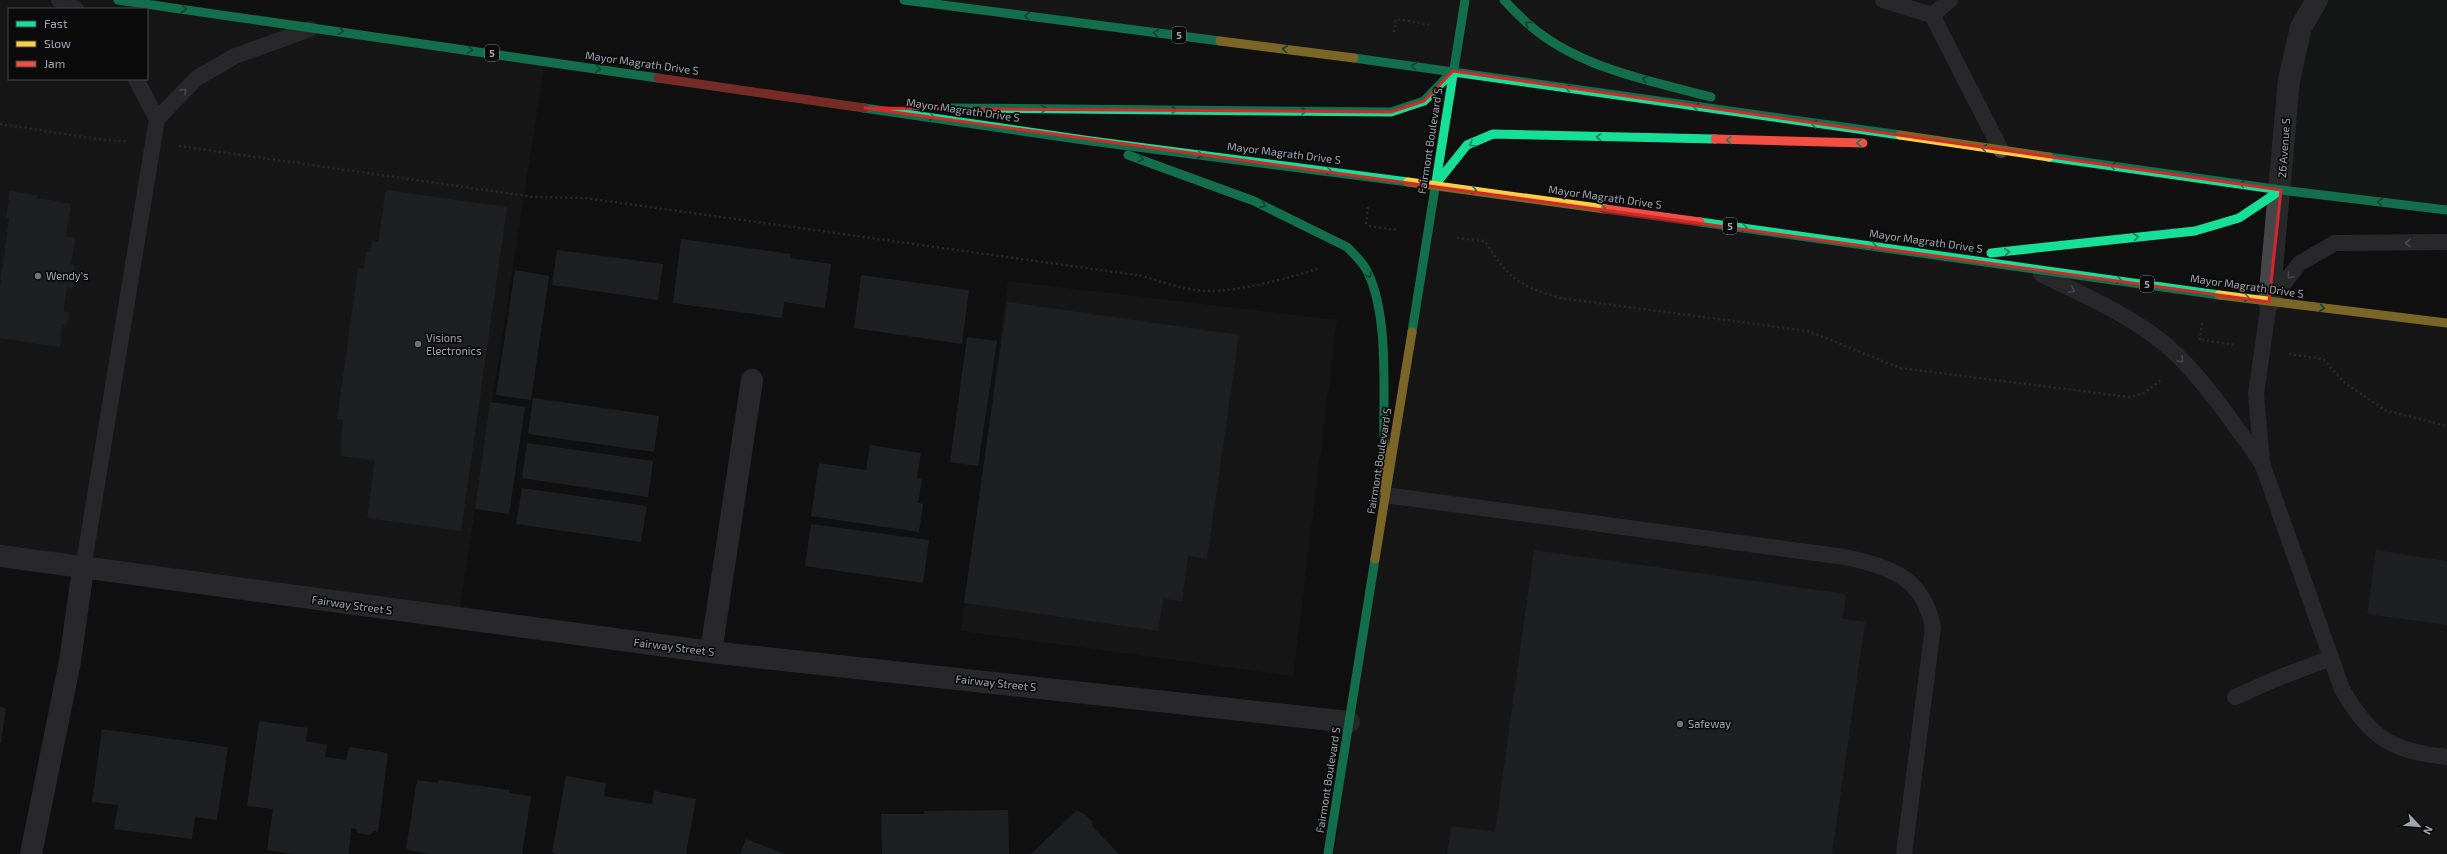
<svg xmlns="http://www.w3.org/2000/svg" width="2447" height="854" viewBox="0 0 2447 854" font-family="'Exo 2',sans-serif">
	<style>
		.built { fill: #1d1d1f; fill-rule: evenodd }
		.green { fill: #1a211b }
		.building { fill: #303133 }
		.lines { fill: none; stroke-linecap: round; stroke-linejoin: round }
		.path { stroke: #46484b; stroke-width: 2.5; stroke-dasharray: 2 3; stroke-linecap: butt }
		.lane { stroke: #454649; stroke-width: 16 }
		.street { stroke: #454649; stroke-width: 22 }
		.fast { stroke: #16e098; stroke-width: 9 }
		.slow { stroke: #ffcf43; stroke-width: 9 }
		.jam { stroke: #f24e42; stroke-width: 9 }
		.oneway { stroke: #118059 }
		.oneway2 { stroke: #858992 }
		.marked { fill: none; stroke: #d62828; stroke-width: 3; stroke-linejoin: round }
		.poi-dot { fill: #6e727a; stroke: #0b0b0c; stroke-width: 1.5 }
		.labels { text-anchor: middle; stroke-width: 3.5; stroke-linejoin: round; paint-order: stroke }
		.shield { fill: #0b0b0c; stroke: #737880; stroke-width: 1 }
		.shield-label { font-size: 10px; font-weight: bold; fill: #a0a6b2 }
		.street-label { font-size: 11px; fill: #a0a6b2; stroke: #0b0b0c }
		.poi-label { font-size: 11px; fill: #a0a6b2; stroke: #0b0b0c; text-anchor: start }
	</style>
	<rect width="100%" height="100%" fill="#101011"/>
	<path class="built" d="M0,0h118l427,61 -87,558 -458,-63zM9,9h138v70h-138z
		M923,0h1394l-36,190z
		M1435,185l1012,138v531h-1113z
		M1008,281l329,39 -44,356 -332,-45z"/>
	<path class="green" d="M2317,0h130v210l-166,-20 8,-110z"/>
	<path class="building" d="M386,190l121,17 -46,324 -94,-13 8,-58 -35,-4 3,-36 -6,-1 21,-151 6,1 2,-17h4l2,-11 6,1z
		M10,191l27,4v3l34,6 -5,33 9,1 -4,27 4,1 -3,23 -5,-2 -3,24 5,2 -2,13 -5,-2 -2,23 -60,-9v-52l9,-68h-3z
		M681,239l110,15 -1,4 41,6 -6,44 -41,-6 -2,16 -109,-15z
		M557,250l106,14 -5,36 -106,-15z
		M515,270l34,6 -18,124 -35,-5z
		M861,275l108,15 -7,54 -108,-16z
		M1007,302l232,33 -32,224 -19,-3 -6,45 -19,-2 -5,32 -194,-28z
		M967,337l30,4 -19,125 -28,-4z
		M533,398l126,18 -5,36 -126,-18z
		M490,402l35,5 -16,107 -34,-5z
		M527,443l126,18 -5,36 -126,-19z
		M870,445l51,8 -4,25 5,1 -4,24 5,1 -4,28 -108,-16 8,-53 47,7z
		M522,488l125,18 -6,36 -125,-18z
		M811,524l118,16 -6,43 -118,-17z
		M1534,550l312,44 -3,25 22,3 -33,232h-385l4,-28 44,6z
		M2376,550l71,11v64l-80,-11z
		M0,707l6,1 -5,35h-1z
		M259,721l49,7 -2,13 21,4 -2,12 21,3 3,-13 39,6 -10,79 -4,-1 -4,4 -12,-2 -2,-4 -5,-1 -2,26h-53l-29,-4 6,-41 -26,-3z
		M102,729l126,18 -11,73 -22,-3 -3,22 -78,-10 4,-24 -26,-3z
		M566,776l40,7 -2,13 48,8 2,-13 42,8 -10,55h-130l-4,-2z
		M417,780l21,3 1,-3 70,10v3l22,3 -9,58h-93l-23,-5z
		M1008,810l1,44h-127l-1,-40h43v-3z
		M1077,810l7,4 9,8 -1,4 27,28h-88z
		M746,839l39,15h-45z"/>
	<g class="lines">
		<path class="path" d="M1394,32l2,-13 35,6
			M0,124l104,16 22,1
			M179,146l355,51 51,1 558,78c20,6 41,14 63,15 31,1 84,-13 114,-23
			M1366,224l2,-17
			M1369,226l29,4
			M1457,238l28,3c24,38 32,44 75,57l248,33 92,37 229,29 15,-4 18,-14
			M2200,340l2,-17
			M2202,340l33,5
			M2289,354l34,5 22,24 40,27 62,16"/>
		<path class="lane" d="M59,0l17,9
			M1883,0l49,15 69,135
			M1932,15l18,-15
			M136,79l21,40
			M2447,242l-112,1 -35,20 -31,39 -13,92 6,69 80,226c28,49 49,62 105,68
			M2041,274c42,21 88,40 125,71 38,33 66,77 96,118
			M1385,495l460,62c45,10 78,20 88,70l-29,227
			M83,569l74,-450 40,-41 38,-22 75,-27
			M2235,697l43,-19 53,-20"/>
		<path class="street" d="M2269,302l20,-222 12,-53 16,-27
			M0,556l711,96 638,70
			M711,652l41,-272
			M31,854l39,-193 13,-92"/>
		<path class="fast" d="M118,0l540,78
			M904,0l316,41
			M1504,0c12,13 24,25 38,35 48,35 113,47 169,62
			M1354,58l546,77
			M864,108l227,33 317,41
			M950,108l441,4 33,-11 29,-30
			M1128,155l126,46 93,46c8,8 17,16 21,26 21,43 15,120 16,168
			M2049,157l232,33 166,20
			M1435,185l32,-40 26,-11 222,5
			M1700,222l519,73
			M1991,253l204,-22 44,-13 42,-28
			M1412,332l53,-332
			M1328,854l47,-295"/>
		<path class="slow" d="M1220,41l134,17
			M1900,135l149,22
			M1408,182l197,27
			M2219,295l228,28
			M1384,441l1,54
			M1375,559l37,-227"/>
		<path class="jam" d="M658,78l206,30
			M1715,139l148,4
			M1605,209l95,13"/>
	</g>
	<defs><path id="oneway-chevron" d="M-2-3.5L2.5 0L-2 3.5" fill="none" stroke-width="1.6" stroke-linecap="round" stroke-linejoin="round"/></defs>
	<g class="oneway">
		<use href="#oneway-chevron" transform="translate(184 9) rotate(8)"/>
		<use href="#oneway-chevron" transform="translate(1027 16) rotate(-173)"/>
		<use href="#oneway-chevron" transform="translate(1528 24) rotate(-143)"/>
		<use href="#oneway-chevron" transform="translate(341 31) rotate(8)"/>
		<use href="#oneway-chevron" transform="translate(1156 33) rotate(-173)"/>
		<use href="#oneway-chevron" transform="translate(1285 49) rotate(-173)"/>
		<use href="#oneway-chevron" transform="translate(470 50) rotate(8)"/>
		<use href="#oneway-chevron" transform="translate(1414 66) rotate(-173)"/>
		<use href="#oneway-chevron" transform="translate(598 69) rotate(8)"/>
		<use href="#oneway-chevron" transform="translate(1645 79) rotate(-164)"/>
		<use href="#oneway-chevron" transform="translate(1568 88) rotate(-172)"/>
		<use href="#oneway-chevron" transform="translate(1696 107) rotate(-172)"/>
		<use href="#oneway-chevron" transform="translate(1044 109)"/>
		<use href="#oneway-chevron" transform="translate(1174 110)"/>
		<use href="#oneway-chevron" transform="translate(1304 111)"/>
		<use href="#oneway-chevron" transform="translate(932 117) rotate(8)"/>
		<use href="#oneway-chevron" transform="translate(1814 124) rotate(-172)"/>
		<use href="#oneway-chevron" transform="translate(1599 137) rotate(-179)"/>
		<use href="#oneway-chevron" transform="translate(1729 140) rotate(-179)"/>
		<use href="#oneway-chevron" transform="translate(1859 143) rotate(-179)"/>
		<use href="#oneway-chevron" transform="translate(1472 144) rotate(152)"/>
		<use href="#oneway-chevron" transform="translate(1984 148) rotate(-172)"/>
		<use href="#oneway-chevron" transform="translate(1200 155) rotate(7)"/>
		<use href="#oneway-chevron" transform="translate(1141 159) rotate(20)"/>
		<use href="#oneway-chevron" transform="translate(2113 166) rotate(-172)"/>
		<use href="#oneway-chevron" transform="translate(1329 171) rotate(7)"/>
		<use href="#oneway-chevron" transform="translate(2242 184) rotate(-172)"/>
		<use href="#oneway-chevron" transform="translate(1474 190) rotate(8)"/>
		<use href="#oneway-chevron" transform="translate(2380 202) rotate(-173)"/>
		<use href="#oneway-chevron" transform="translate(1263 205) rotate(25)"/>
		<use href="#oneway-chevron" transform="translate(1603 208) rotate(8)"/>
		<use href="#oneway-chevron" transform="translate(1745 228) rotate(8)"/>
		<use href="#oneway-chevron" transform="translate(2136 237) rotate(-6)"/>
		<use href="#oneway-chevron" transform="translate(1874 246) rotate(8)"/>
		<use href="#oneway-chevron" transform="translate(2007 252) rotate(-6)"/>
		<use href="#oneway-chevron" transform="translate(1369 275) rotate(65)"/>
		<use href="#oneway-chevron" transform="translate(2119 280) rotate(8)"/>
		<use href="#oneway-chevron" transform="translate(2247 298) rotate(8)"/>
		<use href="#oneway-chevron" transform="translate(2322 308) rotate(7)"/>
	</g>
	<g class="oneway2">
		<use href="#oneway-chevron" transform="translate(184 91) rotate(-46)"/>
		<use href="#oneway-chevron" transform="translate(2408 243) rotate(180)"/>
		<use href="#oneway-chevron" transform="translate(2290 276) rotate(129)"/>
		<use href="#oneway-chevron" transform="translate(2072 290) rotate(27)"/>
		<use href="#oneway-chevron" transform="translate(2181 360) rotate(45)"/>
	</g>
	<path d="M0 0H2447V854H0ZM1453,71l828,119 -12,112 -1404,-194 526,4 33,-11z" fill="#101011" fill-opacity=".55" fill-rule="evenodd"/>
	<path class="marked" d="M1453,71l828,119 -12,112 -1404,-194 526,4 33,-11z"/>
	<g class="poi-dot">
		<circle cx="38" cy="276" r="4"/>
		<circle cx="418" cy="344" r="4"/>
		<circle cx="1680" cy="724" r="4"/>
	</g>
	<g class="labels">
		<g class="shield">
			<rect x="1172" y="27" width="14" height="16" rx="3"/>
			<rect x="485" y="45" width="14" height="16" rx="3"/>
			<rect x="1723" y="218" width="14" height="16" rx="3"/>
			<rect x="2140" y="276" width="14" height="16" rx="3"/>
		</g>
		<g class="shield-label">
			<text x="1179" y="39">5</text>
			<text x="492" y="57">5</text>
			<text x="1730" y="230">5</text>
			<text x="2147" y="288">5</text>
		</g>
		<g class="street-label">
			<text transform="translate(642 63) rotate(8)" y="4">Mayor Magrath Drive S</text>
			<text transform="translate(963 110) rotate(8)" y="4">Mayor Magrath Drive S</text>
			<text transform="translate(1430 141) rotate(-81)" y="4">Fairmont Boulevard S</text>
			<text transform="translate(2284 148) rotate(-86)" y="4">26 Avenue S</text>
			<text transform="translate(1284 153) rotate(7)" y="4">Mayor Magrath Drive S</text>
			<text transform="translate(1605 197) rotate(8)" y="4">Mayor Magrath Drive S</text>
			<text transform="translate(1926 241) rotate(8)" y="4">Mayor Magrath Drive S</text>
			<text transform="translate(2247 286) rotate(8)" y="4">Mayor Magrath Drive S</text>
			<text transform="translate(1379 461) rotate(-81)" y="4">Fairmont Boulevard S</text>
			<text transform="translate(352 605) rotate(8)" y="4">Fairway Street S</text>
			<text transform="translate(674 647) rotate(7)" y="4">Fairway Street S</text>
			<text transform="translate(996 683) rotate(6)" y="4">Fairway Street S</text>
			<text transform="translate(1328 780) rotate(-81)" y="4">Fairmont Boulevard S</text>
		</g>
		<g class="poi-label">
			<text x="46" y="280">Wendy's</text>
			<text x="426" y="342">Visions<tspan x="426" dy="13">Electronics</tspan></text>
			<text x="1688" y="728">Safeway</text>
		</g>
	</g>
	<rect x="8" y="8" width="140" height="72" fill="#0b0b0c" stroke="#47494e"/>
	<rect x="16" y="21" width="20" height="6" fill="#16e098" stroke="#47494e"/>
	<text x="44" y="28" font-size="12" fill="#a0a6b2">Fast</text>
	<rect x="16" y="41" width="20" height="6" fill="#ffcf43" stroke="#47494e"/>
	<text x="44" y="48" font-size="12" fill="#a0a6b2">Slow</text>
	<rect x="16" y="61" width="20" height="6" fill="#f24e42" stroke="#47494e"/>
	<text x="44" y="68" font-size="12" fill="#a0a6b2">Jam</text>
	<g transform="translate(2419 826) rotate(116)" stroke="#0b0b0c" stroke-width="3" paint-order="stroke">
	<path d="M0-3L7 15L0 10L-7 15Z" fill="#a0a6b2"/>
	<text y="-6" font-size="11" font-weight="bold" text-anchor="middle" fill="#a0a6b2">N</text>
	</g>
</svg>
